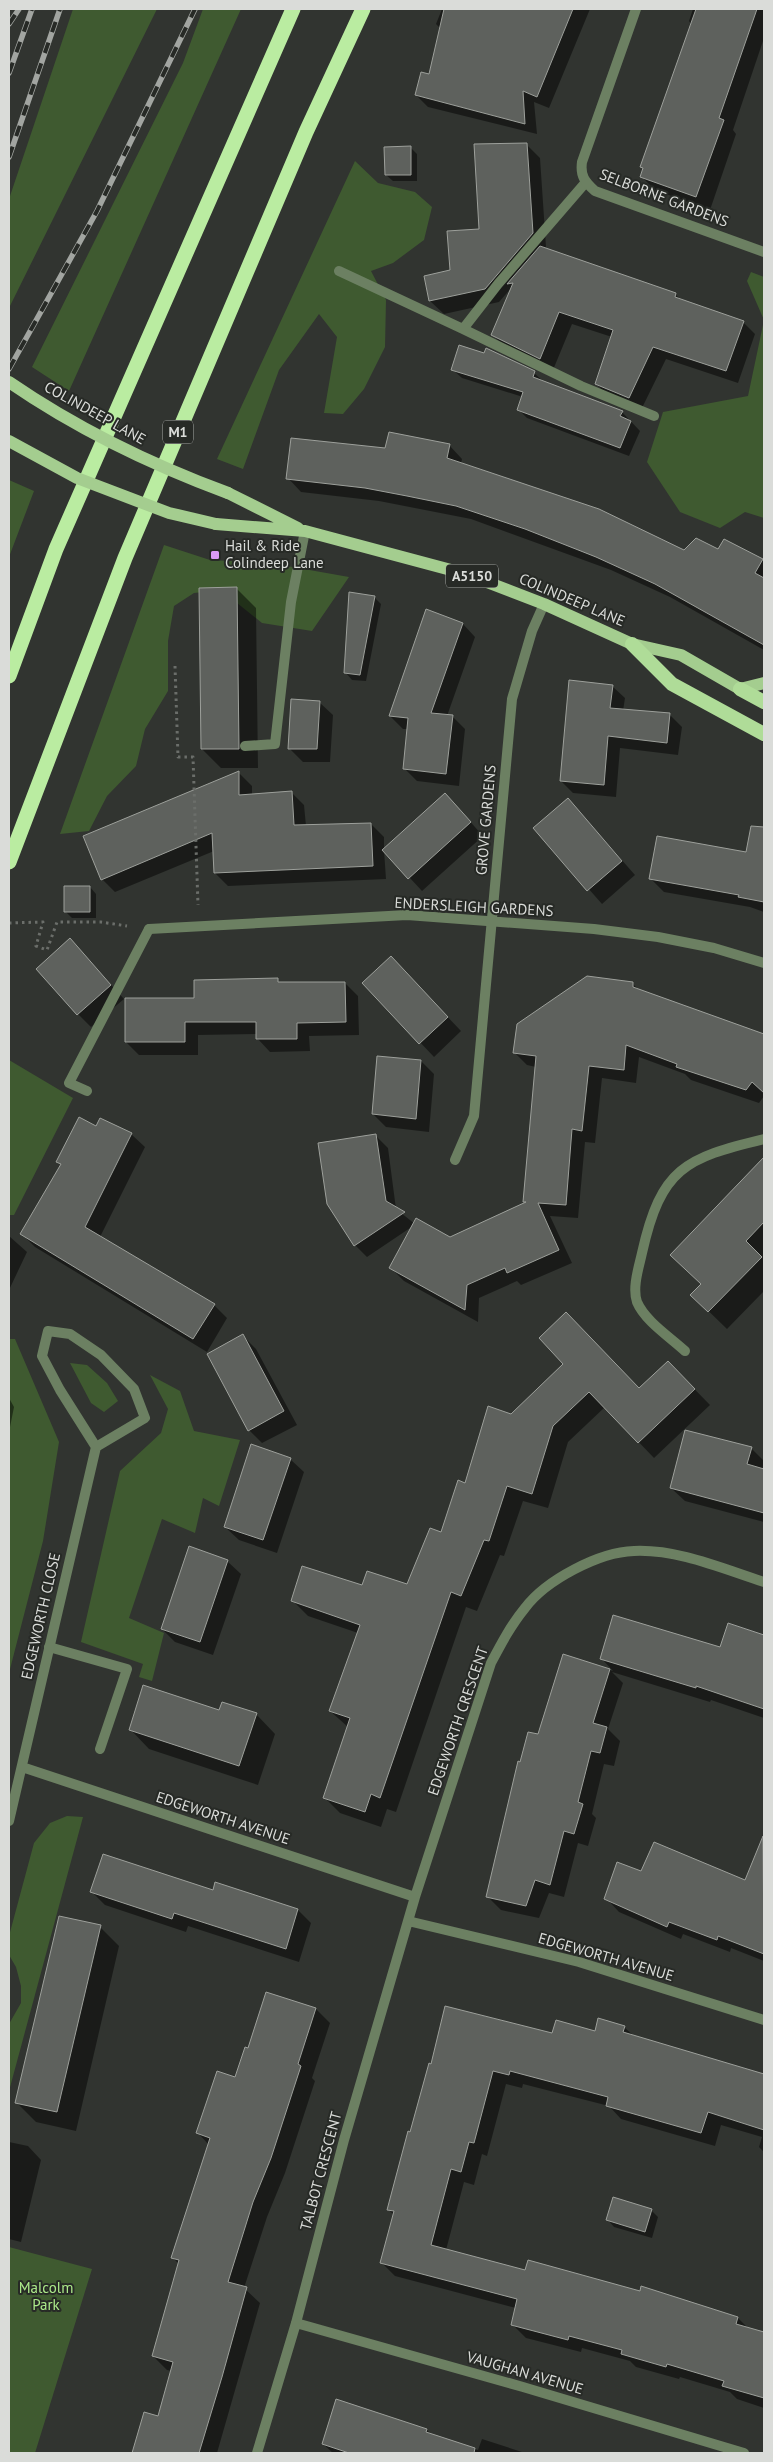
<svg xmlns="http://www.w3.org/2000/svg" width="773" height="2462" viewBox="0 0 773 2462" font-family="'PT Sans',sans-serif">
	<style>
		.green { fill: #3f5a30 }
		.shadow { fill: #0007 }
		.building { fill: #5e615d; stroke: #9da09b }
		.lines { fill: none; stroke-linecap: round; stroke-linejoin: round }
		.path { stroke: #6b6e6a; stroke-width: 3; stroke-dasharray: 2.5 4; stroke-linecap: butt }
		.service { stroke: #6c8062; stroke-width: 10 }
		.minor { stroke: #6c8062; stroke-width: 10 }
		.primary { stroke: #a4cd8f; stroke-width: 12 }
		.trunk { stroke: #afdc98; stroke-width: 14 }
		.motorway { stroke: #baeca1; stroke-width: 15 }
		.rail-casing { stroke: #a2a5a1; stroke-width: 5.5 }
		.rail { stroke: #272a26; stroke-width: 4; stroke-dasharray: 11; stroke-linecap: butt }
		.primary-bridge { stroke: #a4cd8f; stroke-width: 12 }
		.poi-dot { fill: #da9af6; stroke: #272a26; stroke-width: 2 }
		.labels { text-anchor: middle; stroke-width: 4; stroke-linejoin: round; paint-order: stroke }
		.shield { fill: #272a26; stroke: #a4a7a3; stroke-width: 1 }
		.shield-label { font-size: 14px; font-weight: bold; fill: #dadcd9 }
		.street-label { font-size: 15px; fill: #dadcd9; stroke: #272a26 }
		.poi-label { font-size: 15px; fill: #dadcd9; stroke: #272a26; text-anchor: start }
		.park-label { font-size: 15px; fill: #acea8a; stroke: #272a26 }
	</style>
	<rect width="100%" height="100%" fill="#313430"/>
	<path class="green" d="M73,9h84l-148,299v-109z
		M203,9h38l-172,382 -37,-24 151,-304z
		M355,161l23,22 37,9 17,15 -8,33 -31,23 -22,8 15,29 -1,47 -21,42 -21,25 -19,-1 13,-76 -18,-23 -40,56 -36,99 -26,-10z
		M751,272l13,5v241l-19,-6 -25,16 -40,-16 -33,-50 16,-50 85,-16 16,-76 -17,-39z
		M9,480l25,11 -25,66z
		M164,545l46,15 60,3 79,14 -37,54 -50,-8 -41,-33 -27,3 -20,13 -6,35v50l-23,38 -9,37 -29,30 -18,35 -29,3z
		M9,1060l64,38 -59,117h-5z
		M9,1339h6l44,103 -16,99 -34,132z
		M70,1363l17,2 20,18 11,18 -14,11 -13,-9z
		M150,1375l30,16 14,40 46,9 -21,66 -16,-8 -8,35 -33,-14 -33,99 35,15 -12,48 -13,-4 4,-13 -62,-22 39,-171 41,-38 7,-24z
		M67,1816l16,1 -74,274v-67l12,-21v-17l-5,-19 -7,-12v-19l25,-93 16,-20z
		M9,2247l83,22 -57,184h-26z"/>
	<path class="shadow" d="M442,9h83l5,2v-2h60l-41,99 -15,-6 3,32 -109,-27 -12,-12 14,-20 11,-46 -5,-5z
		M693,9h71v29l-31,92 3,4 -26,76 -55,-20 -14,-14 3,-7 -3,-2 50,-143 -2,-3z
		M526,144l14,14 6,89 -2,2 131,45 7,7 61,21 12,12 -17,49 -72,-24 -25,51 -32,-14 -13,-12 16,-47 -40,-13 -19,46 -48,-23 -12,-12 20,-49 -14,16 -55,12 -14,-13 51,-70z
		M410,147l7,7v27h-24l-7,-6z
		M453,370l81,3 10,9 78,30 18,19 -11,25 -102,-38 -9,-9 5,-12 -61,-19z
		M449,445l13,14 -1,5 224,87h34l43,9 2,2v88l-94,-53 -59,-27 -140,-51 -92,-18 -78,-9 -13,-14 98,-29z
		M237,589l19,19 2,160h-37l-19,-19z
		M375,598l6,6 -15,77 -14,-1 -6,-7z
		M463,624l12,13 -28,79h5l13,13 -6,57 -42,-5 -13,-13 4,-39h-5l-13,-13z
		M612,686l13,12 -2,13 46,3 13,13 -4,28 -58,-7 -4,49 -43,-4 -12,-12z
		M319,702l14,13 -3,47h-27l-13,-13z
		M239,773l13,13v9l39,-3 13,13 2,21 65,-2 13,13v12l74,-41 25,28 -61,55 -38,-41 2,29 -158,7 -13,-13 -1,-22 -99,41 -13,-13z
		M568,799l67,76 -33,29 -67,-76z
		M751,837l13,3v72l-14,-5 -86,-15 -13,-13 96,-25z
		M90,887l6,7v24h-24l-7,-7z
		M83,954l41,45 -33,28 -13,-13z
		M404,971l57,60 -27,26 -70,-74z
		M277,980l4,4 64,-1 13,13 1,39 -50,1 1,15 -40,1 -13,-14v-4l-59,1v20h-59l-13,-13 70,-43z
		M633,984l7,7 124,44v61l-5,7 -68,-23 -6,-6 -46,-17 -3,26 -34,-5 -7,65 -10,-1 -7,76 -28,-2 22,47 -51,22 -4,-4 -38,17 -1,24 -74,-41 -13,-13 22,-42 -46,31 -12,-12 21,-109 12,12 8,61 19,15 35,14 76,-35 -2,-2 12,-134 -9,-2 -13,-13z
		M421,1061l13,13 -5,58 -43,-5 -13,-13z
		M97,1127l34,7 14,13 -45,90 114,68 13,13 -20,34 -172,-105 -14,-14 41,-67 -4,-4z
		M764,1165v126l-37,38 -35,-34 10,-10 -30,-30 85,-89z
		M9,1236l18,16 -18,38z
		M243,1336l13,13 41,76 -35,18 -13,-13z
		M668,1362l42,43 -56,53 -49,-51 -37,35 -20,66 -25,-7 -19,55 -4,-1 -23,56 -11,-4 -70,205 -9,-3 -6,18 -41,-14 -16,-16 24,-70 -18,-16 28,-78 -50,-17 -16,-16 71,-13 45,-1 34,-52 24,-50 45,-69 54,-51 74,26z
		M9,1398l5,9 -5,25z
		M751,1448l13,13 -2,9h2v52l-79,-21 -14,-13z
		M290,1459l14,13 -27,81 -38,-13 -14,-13z
		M227,1561l14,13 -28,81 -38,-13 -13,-13z
		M729,1624l35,12v82l-53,-18 -1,2 -98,-30 11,11 -15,46 12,12 -6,25 -10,-2 -12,50 4,4 -8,28 -10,-3 -14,54 -15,-4 -10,25 -38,-8 -14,-14 34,-133 18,-28 25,-80 49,16 -11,-12 118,-10z
		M220,1711l36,3 19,20 -17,51 -109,-36 -19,-20z
		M752,1865l12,5v91l-33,-13 -1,4 -47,-18 -2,5 -62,-27 -13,-14 36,-25 104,9z
		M216,1884l82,26 13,13 -12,39 -111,-36 -2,6 -81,-27 -13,-13 122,-1z
		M100,1927l19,19 -43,185 -40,-9 -20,-20z
		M316,2009l14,14 -18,55 3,3 -30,92 -18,44 -23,71 16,15 -43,150h-84l12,-40 14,5 13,-47 -5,-1 -14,-14 26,-92 -7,-7 37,-112 -11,-12 38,-55 12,-29z
		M624,2027l10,9 130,40v76l-5,-5 3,-10 -41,-12 -6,21 -94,-27 -12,-13 -86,-22 -1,4 -16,-4 -19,72 -5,-2 -8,31 -10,-3 -18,68 80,21 212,47 11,11 15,5v74l-27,-9 -7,-7 -50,-15 -1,2 -43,-12 -6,-6 -48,-13 -1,4 -55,-14 -14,-14 4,-16 -121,-32 -14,-14 13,-47 -6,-6 42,-144 123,-31 43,-2z
		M9,2142l19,4 13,14 -20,82 -12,-3z
		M651,2210l7,7 -6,21 -38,-11 -6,-7z
		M427,2430l6,6 45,14 4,-11 43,14h-192l-10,-9z"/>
	<path class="building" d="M444,9h129l-36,88 -14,-6 2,33 -110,-29 6,-23 8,2z
		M696,9h61l-38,109 5,2 -28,77 -56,-20 3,-9 -3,-1z
		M527,143l6,90 -48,56 -56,12 -5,-25 26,-6 -3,-39 32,-2 -5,-85z
		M411,146v29h-26l-1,-28z
		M540,246l136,47 -1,4 69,24 -18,50 -73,-24 -24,51 -34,-14 18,-54 -54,-18 -19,47 -49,-24 22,-52 -6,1z
		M459,345l25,8 2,-5 49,23 -2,6 90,34 -3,5 11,5 -11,27 -103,-38 6,-18 -72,-22z
		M389,432l61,12 -3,14 152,51 85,41 12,-12 22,11 6,-10 39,20 -8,14 9,5v67l-109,-61 -59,-27 -71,-28 -69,-23 -49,-10 -42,-8 -79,-9 5,-41 94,10z
		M237,587l2,162h-38l-2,-161z
		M349,592l26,4 -15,79 -16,-2z
		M426,609l37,14 -32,90 22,2 -7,59 -43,-5 5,-51 -19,-2z
		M569,680l44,5 -3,23 60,5 -3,30 -59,-7 -4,49 -44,-4z
		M291,699l29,2 -3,48h-29z
		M239,771v24l53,-4 2,34 77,-2 2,43 -159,7 -2,-40 -111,47 -18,-44z
		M445,793l26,29 -63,57 -26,-29z
		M568,798l54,63 -35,30 -54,-63z
		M751,826l13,1v75l-26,-5 1,-2 -90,-16 8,-43 89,16z
		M64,886h26v26h-26z
		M70,938l41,47 -34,30 -41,-46z
		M391,956l57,61 -29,27 -57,-61z
		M587,976l46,6v5l131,47v59l-12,-11 -6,8 -70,-23 1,-3 -51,-19 -2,25 -35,-4 -7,65 -10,-2 -6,76 -28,-2 21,47 -52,23 -2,-5 -38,17 -2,25 -76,-42 27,-50 34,19 76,-35h-3l13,-146 -23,-3 4,-29z
		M278,978v4h67l1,40 -49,1v16h-41v-17h-71v20h-60v-44h69v-18z
		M377,1056l44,4 -5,59 -44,-5z
		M79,1117l17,9 4,-8 32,15 -47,94 130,77 -22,35 -173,-105 41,-70 -5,-2z
		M376,1134l10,67 19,11 -51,34 -27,-42 -9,-61z
		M764,1157v65l-18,19 16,16 -54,55 -18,-17 11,-11 -31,-29z
		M566,1312l73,76 29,-27 27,28 -57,54 -49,-51 -36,34 -21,68 -25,-8 -18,55 -5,-1 -23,56 -10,-4 -71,206 -9,-4 -6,18 -42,-14 27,-80 -21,-7 31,-86 -69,-24 11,-35 60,19 5,-14 40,13 23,-56 11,4 17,-52 7,3 23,-77 23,8 52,-50 -24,-26z
		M243,1334l41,77 -36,20 -41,-77z
		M685,1430l67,17 -5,17 17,5v44l-94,-25z
		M251,1444l40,14 -28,82 -39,-13z
		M189,1546l39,14 -28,82 -39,-13z
		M613,1615l107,32 8,-24 36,12v74l-68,-23v2l-96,-29z
		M563,1654l47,15 -17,54 14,4 -7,26 -9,-2 -13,51 5,2 -9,30 -10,-3 -14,54 -15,-5 -9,26 -40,-9 32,-136 2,1 8,-30 10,2z
		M143,1685l76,25 3,-8 35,11 -18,53 -110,-36z
		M763,1836l1,118 -46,-18 -1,4 -48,-18 -2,5 -63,-28 13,-37 24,9 13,-29 91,38z
		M103,1854l110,36 2,-8 83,27 -12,40 -112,-36 -2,6 -82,-27z
		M59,1916l42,9 -44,187 -42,-9z
		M266,1992l50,16 -18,56 3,2 -30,92 -18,44 -25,80 19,5 -25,90 -23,76h-67l12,-41 14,4 15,-54 -21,-6 27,-96 -8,-2 39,-120 -14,-5 21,-62 18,6 10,-30 3,1z
		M445,2006l107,27 4,-13 39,11 3,-13 27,8 -2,6 141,42v56l-56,-18 -7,21 -95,-27 2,-9 -98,-26 -1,4 -16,-4 -19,72 -5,-1 -8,30 -10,-3 -20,76 94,25 3,-10 112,31 1,-5 97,31 -2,7 28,8v66l-42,-12 2,-5 -57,-17 -1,3 -45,-13 1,-4 -53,-14 -1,4 -57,-15 6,-26 -137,-36 14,-52 -7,-1 21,-79 2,1 19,-69 2,1z
		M613,2197l39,12 -7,23 -39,-12z
		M336,2399l91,30 -1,3 49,16 -1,5h-125l-27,-9z"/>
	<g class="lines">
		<path class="path" d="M175,666l3,91h15l5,148
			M9,923l34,-1 -7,24 11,4 10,-28h44l26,4"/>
		<path class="service" d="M586,182l-88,102 -35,45 118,57 73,30
			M339,271l124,58
			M245,746l30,-2 16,-142 14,-71
			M87,1091l-18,-8 80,-154
			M49,1647l78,22 -27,80"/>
		<path class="minor" d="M636,9l-54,153c-2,14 3,20 13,29l169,61
			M149,929l258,-14 187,14 64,8 56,11 50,15
			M455,1160l19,-44 38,-417 20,-68 12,-27
			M685,1351c-15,-14 -40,-30 -48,-49 -5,-15 2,-35 5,-49 19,-85 43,-95 122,-114
			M22,1767l393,130
			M9,1821l87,-374 -36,-57 -18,-34 6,-25 22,3 31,21 33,34 11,29 -49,29
			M408,1921l171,41 185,58
			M296,2323l227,64 221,66
			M257,2453l39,-130 48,-183 71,-243 76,-234c10,-19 20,-38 34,-55 21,-28 74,-56 109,-57 44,-2 89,18 130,31"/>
		<path class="primary" d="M228,493l70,35
			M216,524l89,7 161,43 78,30 88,40 49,11 59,34 24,-6"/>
		<path class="trunk" d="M632,644l40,40 92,50
			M740,689l24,13"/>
		<path class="motorway" d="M9,676l47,-127 237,-540
			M9,862l116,-304 181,-426 57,-123"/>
		<defs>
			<path id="rail" d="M9,24l10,-15
				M9,73l23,-64
				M9,157l51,-148
				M9,369l88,-158 98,-202"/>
		</defs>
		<use href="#rail" class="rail-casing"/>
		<use href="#rail" class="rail"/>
		<path class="primary-bridge" d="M9,382c67,46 143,83 219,111
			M9,441l68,37 92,35 47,11"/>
	</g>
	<rect class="poi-dot" x="210" y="550" width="10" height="10" rx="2.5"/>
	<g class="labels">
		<g class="shield">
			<rect x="163" y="420.5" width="30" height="23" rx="4"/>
			<rect x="446" y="564.5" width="52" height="23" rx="4"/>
		</g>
		<g class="shield-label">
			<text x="178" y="437">M1</text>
			<text x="472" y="581">A5150</text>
		</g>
		<g class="street-label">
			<text transform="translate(664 198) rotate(21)" y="5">SELBORNE GARDENS</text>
			<text transform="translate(95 413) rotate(29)" y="5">COLINDEEP LANE</text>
			<text transform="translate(572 600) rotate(23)" y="5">COLINDEEP LANE</text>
			<text transform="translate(486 820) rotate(-85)" y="5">GROVE GARDENS</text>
			<text transform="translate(474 907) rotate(3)" y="5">ENDERSLEIGH GARDENS</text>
			<text transform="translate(41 1616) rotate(-77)" y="5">EDGEWORTH CLOSE</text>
			<text transform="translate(458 1721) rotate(-71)" y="5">EDGEWORTH CRESCENT</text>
			<text transform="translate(223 1818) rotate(18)" y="5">EDGEWORTH AVENUE</text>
			<text transform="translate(606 1957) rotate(16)" y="5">EDGEWORTH AVENUE</text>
			<text transform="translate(321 2171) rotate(-75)" y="5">TALBOT CRESCENT</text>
			<text transform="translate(525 2373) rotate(16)" y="5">VAUGHAN AVENUE</text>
		</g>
		<g class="poi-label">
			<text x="225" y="551">Hail &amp; Ride<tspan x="225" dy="17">Colindeep Lane</tspan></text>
		</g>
		<g class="park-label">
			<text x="46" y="2293">Malcolm<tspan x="46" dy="17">Park</tspan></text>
		</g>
	</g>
	<rect width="773" height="2462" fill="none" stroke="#dadcd9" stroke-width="20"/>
</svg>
